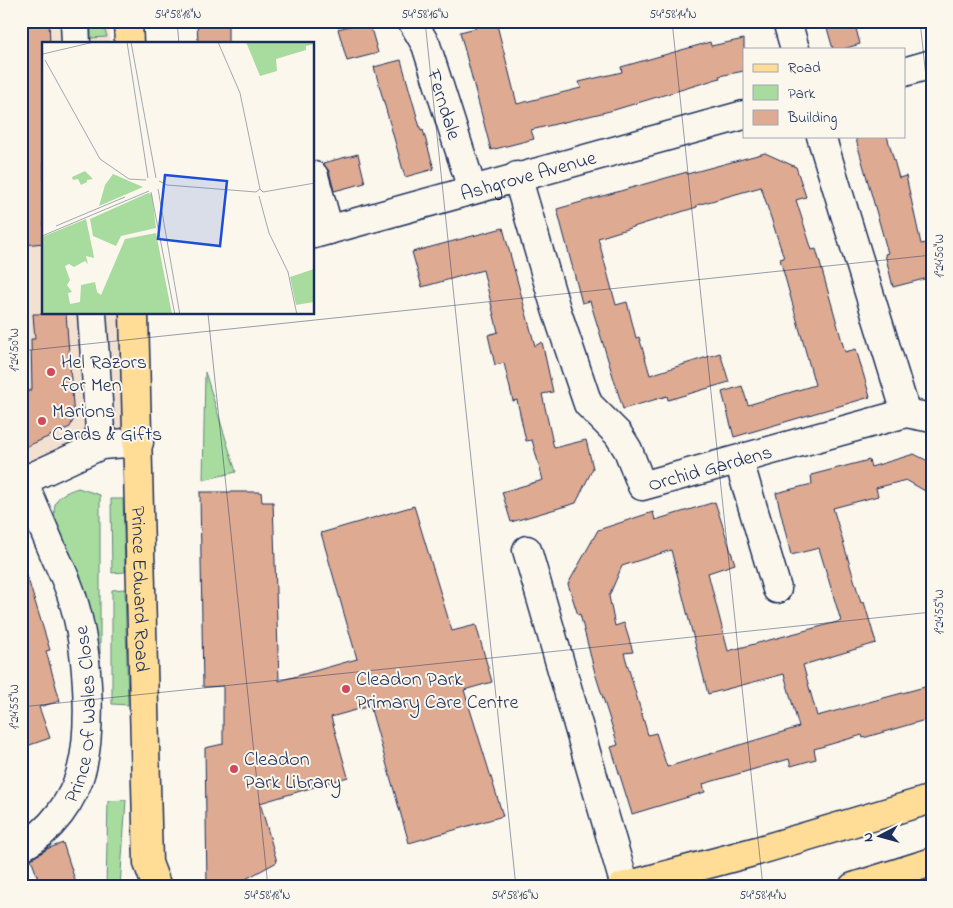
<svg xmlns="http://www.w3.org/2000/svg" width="953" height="908" viewBox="0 0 953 908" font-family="'Indie Flower',sans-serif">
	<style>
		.built { fill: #f2e0d1 }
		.green { fill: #a8dc9e; stroke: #62867e }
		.building { fill: #deab92; stroke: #1b2f5e; fill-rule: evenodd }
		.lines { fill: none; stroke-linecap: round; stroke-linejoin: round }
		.minor-casing { stroke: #1b2f5e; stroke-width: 31 }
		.major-casing { stroke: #1b2f5e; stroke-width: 31 }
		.highway-casing { stroke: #1b2f5e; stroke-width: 31 }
		.minor { stroke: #fbf7ec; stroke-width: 28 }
		.major { stroke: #ffdd96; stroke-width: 28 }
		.highway { stroke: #ffdd96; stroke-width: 28 }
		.ticks { fill: none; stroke: #1b2f5e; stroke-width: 1; stroke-opacity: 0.45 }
		.poi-dot { fill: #d1495b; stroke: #fbf7ec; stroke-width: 2 }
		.labels { text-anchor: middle; stroke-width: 4; stroke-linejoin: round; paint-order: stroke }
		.street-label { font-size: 20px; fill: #1b2f5e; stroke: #fbf7ec }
		.poi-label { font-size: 20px; fill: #1b2f5e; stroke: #fbf7ec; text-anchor: start }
		.inset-road { fill: none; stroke: #a1a7b3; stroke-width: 1 }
		.view { fill: #1d4ed8; fill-opacity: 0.15; stroke: #1d4ed8; stroke-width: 2.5 }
		.inset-edge { fill: none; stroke: #1b2f5e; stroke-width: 2.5 }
		.neatline { fill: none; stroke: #1b2f5e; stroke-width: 2 }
		.ticks-label { font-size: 12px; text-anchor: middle; fill: #1b2f5e }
	</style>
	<rect width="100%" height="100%" fill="#fbf7ec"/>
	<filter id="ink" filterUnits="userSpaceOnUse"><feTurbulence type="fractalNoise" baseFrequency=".02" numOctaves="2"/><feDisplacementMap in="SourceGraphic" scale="10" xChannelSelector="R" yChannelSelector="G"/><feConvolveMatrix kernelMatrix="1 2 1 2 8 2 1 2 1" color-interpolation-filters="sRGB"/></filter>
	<g filter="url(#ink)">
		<path class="built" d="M21,21h88l1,23h-66v270h75l7,111 -97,40 -8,-16z"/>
		<path class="green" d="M91,21h11l5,16 -16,1z
			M205,372l31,100 -33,8z
			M78,488l22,7v159l-14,-58 -31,-75c-3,-22 3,-26 23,-33z
			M111,499h12l2,73 -13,1z
			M125,589l3,116 -16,-1v-114z
			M126,800l-6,87h-14l2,-86z"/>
		<path class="building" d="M21,21h28l1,23h-6v199l-20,2 -3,-42z
			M197,21h31v23h-30z
			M369,21l9,32 -31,8 -9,-32z
			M474,21h22l21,83 64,-16 -2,-6 43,-10 -1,-5 89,-25 1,4 33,-7v32l-25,5 1,2 -106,32 -83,20 3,9 -43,11 -31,-118 16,-4z
			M825,21h29l6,23 -17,5h-10z
			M401,60l20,71 2,-1 11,39 -29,8 -31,-110z
			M855,136h32l12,42 7,-2 15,68 11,-2v35l-39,10 -8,-33 3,-1z
			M765,153l31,14 10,30 -10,3 16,50 4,-1 29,103 11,-3 14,48 -136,40 -12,-45 20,-6 6,19 67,-20 -35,-126 4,-1 -23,-71 -64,18v2l-99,31 18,67 11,-3 9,36 3,-1 11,38 70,-22 9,29 -61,18 -1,-4 -44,13 -33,-108 -8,2 -25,-94 130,-37v2z
			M358,154l7,29 -31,8 -5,-20 -6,-8z
			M503,228l32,118 7,-4 11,50 -11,2 12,54 32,-8 7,28 -17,35 -65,19 -9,-30 41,-12 -11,-40 -6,1 -9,-41 -4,1 -9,-38 -9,2 -7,-30 10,-3 -15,-62 -61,17 -10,-35z
			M33,314h33l8,104 -4,9 -49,22v-52l11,-8 -1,-50h4z
			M914,454l18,9v32l-26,-15 -30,8 2,8 -45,12 28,95 3,-1 12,41 -73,22 14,51 115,-31v33l-69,20 -1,-3 -48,14 2,10 -25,7 -2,-7 -86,25 2,8 -73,22 -21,-67 7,-2 -23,-72 -15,-59 -2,1 -10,-31 30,-54 55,-18 2,8 60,-18 20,62 -27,9 20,78 113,-30 -22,-73 -28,7 -15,-62 36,-9 -1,-9 58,-15 2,7zM671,550l37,144 76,-20 15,53 -132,40 -11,-34 -8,2 -24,-82 9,-1 -9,-29 -9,3 -6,-30 13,-30z
			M200,492h61l1,10h11l6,179 78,-22 -36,-126 93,-27 38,125 24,-6 16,57 -28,8 39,126 -94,27 -39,-137 -39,11 17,60 -88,26 17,59 -46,25h-24l-2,-139 18,-4v-58l-20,1z
			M27,576l23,74 -4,1 14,50 -21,6 11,31 -29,10v-171z
			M63,843l13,40 -12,4h-23l-10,-28 18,-11z"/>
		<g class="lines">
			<defs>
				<g id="minor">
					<path d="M75,21l1,23"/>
					<path id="s1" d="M412,21l14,24 46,144"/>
					<path d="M787,21l8,28"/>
					<path d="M904,72l28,-8"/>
					<path d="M821,136l85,277"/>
					<path d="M314,176l15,54"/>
					<path id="s2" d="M517,176l39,133 32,95 30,30 10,16 14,36 264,-73 26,5"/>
					<path id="s3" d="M314,234l430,-119"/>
					<path d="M92,314l9,131"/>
					<path d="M739,461l38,128"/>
					<path d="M21,482l80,-37 38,-3"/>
					<path d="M527,550l98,336"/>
					<path id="s4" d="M21,847c30,-15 53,-47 61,-79 11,-46 5,-123 -9,-168 -4,-15 -11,-29 -17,-42 -11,-26 -22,-51 -33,-77"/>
				</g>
				<g id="major">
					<path d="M128,21l1,23"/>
					<path id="s5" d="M134,314l14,549 9,24"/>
				</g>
				<path id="highway" d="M622,887l135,-36 175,-52
					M853,887l79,-25"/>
			</defs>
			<use href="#minor" class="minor-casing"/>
			<use href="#major" class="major-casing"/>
			<use href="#highway" class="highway-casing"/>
			<use href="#minor" class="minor"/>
			<use href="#major" class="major"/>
			<use href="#highway" class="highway"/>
		</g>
	</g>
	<path class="ticks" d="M177,21l2,23M425,21l91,866M672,21l91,866M920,21l12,113M208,314l60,573M21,351l911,-96M21,707l911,-95"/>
	<g class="poi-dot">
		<circle cx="51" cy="372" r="5"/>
		<circle cx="42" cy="421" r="5"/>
		<circle cx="346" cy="689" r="5"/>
		<circle cx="234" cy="769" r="5"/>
	</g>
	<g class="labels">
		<g class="street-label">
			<text dy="7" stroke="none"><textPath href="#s1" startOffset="90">Ferndale</textPath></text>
			<text dy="7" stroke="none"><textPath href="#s3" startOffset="222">Ashgrove Avenue</textPath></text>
			<text dy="7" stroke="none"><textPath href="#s2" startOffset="409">Orchid Gardens</textPath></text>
			<text dy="7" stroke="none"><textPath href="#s5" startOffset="275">Prince Edward Road</textPath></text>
			<text dy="7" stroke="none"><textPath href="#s4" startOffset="156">Prince Of Wales Close</textPath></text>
		</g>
		<g class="poi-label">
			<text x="61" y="368">Hel Razors<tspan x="61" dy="23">for Men</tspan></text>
			<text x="52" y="417">Marions<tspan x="52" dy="23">Cards &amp; Gifts</tspan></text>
			<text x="356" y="685">Cleadon Park<tspan x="356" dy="23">Primary Care Centre</tspan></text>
			<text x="244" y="765">Cleadon<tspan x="244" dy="23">Park Library</tspan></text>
		</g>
	</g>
	<g transform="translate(42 42)">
		<rect width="272" height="272" fill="#fbf7ec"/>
		<path d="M204,0h68l1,2 -9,2v4l-30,9 1,12 -17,5zM43,129l8,8 -6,1v2l-6,3 -3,-6 -5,1 -1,-3zM71,132l30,13 -44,19 6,-21zM106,151l4,1 4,34 -35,8 -5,10 -23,-10 -3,-17zM44,177l7,33 -6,1 6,-1 1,6 -8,-2 2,8 -3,-3 -11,6 -5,-3 -4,2 5,14 -3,5 5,7 -4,1 2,11 10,-2 1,-17 14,-3 2,10 4,3 24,-56 31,-6 16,81 -130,1v-78zM272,227v33l-18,3 -6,-28z" fill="#a8dc9e"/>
		<path class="inset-road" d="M85,0l21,136M89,0l25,136M176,0l22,51 20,96M1,12l51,-12M3,18l55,99 29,20 17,1M117,139l8,4 89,7 4,-3 3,3 52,-9M116,147l22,126M109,150l24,123M217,154l10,37 19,39 9,43M14,184l69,-29M0,194l107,-45"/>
		<path class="view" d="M123,133l62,6 -7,65 -62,-7z"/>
		<rect width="272" height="272" class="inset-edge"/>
	</g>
	<rect width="953" height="908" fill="none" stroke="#fbf7ec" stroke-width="55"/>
	<rect x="743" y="48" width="162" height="90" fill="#fbf7ec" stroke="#a1a7b3"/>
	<rect x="753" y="64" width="25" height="8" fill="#ffdd96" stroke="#a1a7b3"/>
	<text x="788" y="72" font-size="15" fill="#1b2f5e">Road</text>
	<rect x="753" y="85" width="25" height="15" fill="#a8dc9e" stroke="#a1a7b3"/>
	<text x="788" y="98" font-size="15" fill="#1b2f5e">Park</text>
	<rect x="753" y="110" width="25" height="15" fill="#deab92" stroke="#a1a7b3"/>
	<text x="788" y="122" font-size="15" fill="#1b2f5e">Building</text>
	<g transform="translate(880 836) rotate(264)" stroke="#fbf7ec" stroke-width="4" paint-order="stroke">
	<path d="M0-4L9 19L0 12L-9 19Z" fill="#1b2f5e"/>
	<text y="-8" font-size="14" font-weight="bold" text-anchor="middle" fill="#1b2f5e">N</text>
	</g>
	<rect x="28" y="28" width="898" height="852" class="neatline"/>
	<g class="ticks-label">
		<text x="178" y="18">54°58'18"N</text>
		<text x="425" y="18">54°58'16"N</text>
		<text x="673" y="18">54°58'14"N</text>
		<text transform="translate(939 256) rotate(-90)" y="4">1°24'50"W</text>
		<text transform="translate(14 350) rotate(-90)" y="4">1°24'50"W</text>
		<text transform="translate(939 612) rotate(-90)" y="4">1°24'55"W</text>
		<text transform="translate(14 707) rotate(-90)" y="4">1°24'55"W</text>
		<text x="267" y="899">54°58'18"N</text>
		<text x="515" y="899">54°58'16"N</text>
		<text x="763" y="899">54°58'14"N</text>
	</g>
</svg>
